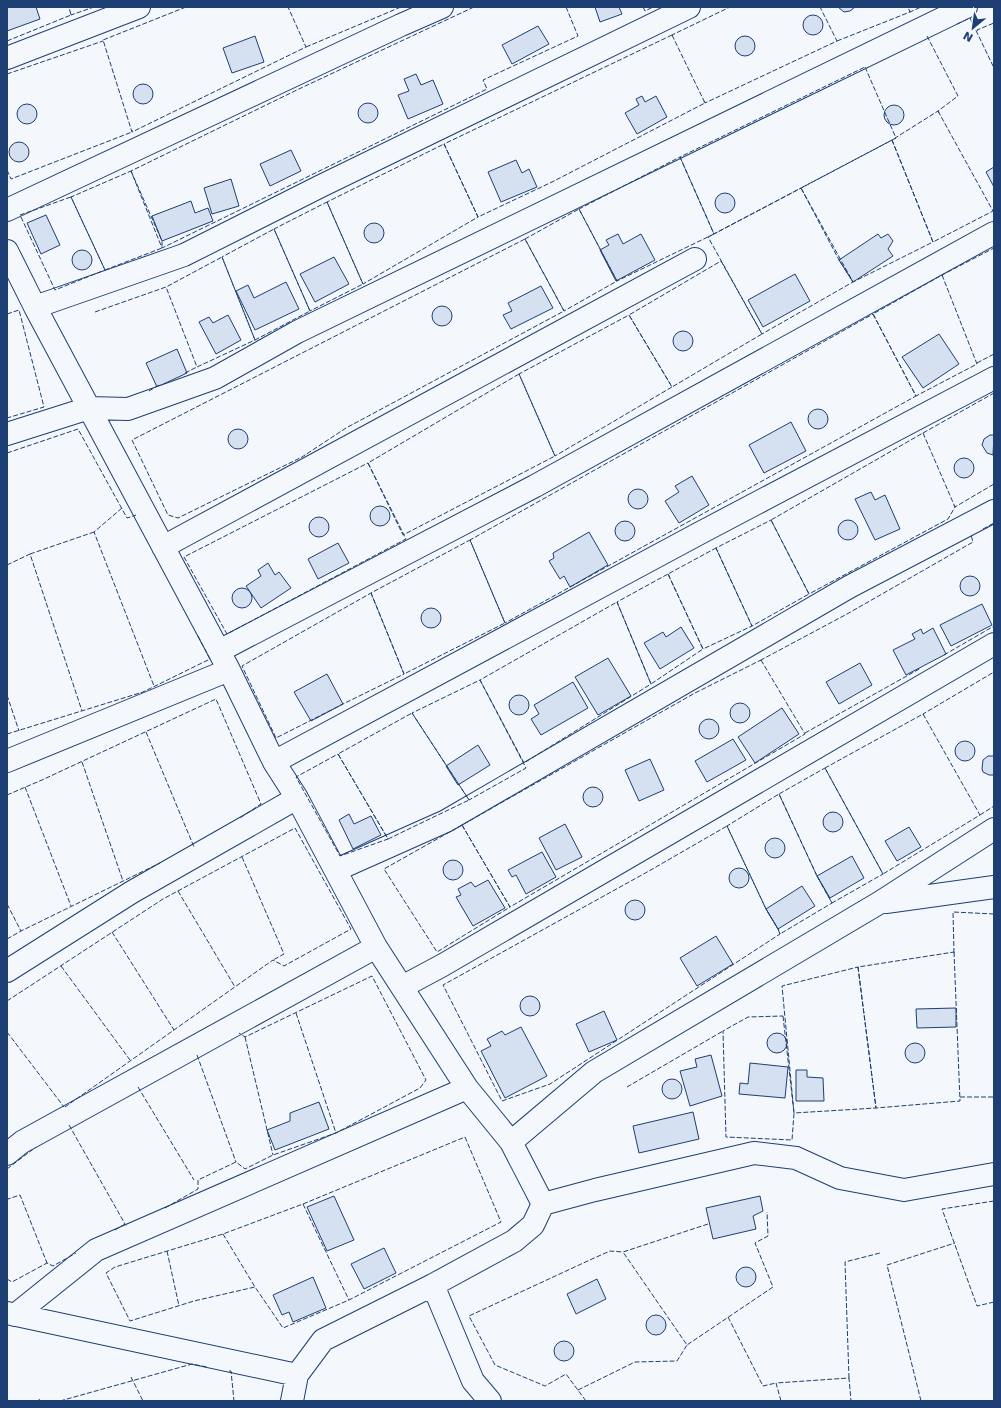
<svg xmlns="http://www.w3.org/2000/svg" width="1001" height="1408" viewBox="0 0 1001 1408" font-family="'DejaVu Sans',sans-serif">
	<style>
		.building { fill: #d5e0f0; stroke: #1d3f73 }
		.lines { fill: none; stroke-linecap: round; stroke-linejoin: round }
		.minor-casing { stroke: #1d3f73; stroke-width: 24 }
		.minor { stroke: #f4f7fb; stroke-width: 22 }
		.fence { stroke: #1d3f73; stroke-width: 1; stroke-dasharray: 5 2; stroke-linecap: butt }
	</style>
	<rect width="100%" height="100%" fill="#f4f7fb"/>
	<path class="building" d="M7,7h29l4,12 -33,12z
		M595,7h24l3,7 -22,8z
		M838,7h17l-5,4 -6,1z
		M803 25a10 10 0 1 1 20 0a10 10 0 1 1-20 0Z
		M538,26l11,18 -37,20 -10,-19z
		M255,36l9,26 -32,11 -9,-25z
		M735 46a10 10 0 1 1 20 0a10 10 0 1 1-20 0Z
		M416,74l5,11 12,-5 10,24 -35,15 -10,-24 11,-4 -5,-12z
		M133 94a10 10 0 1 1 20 0a10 10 0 1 1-20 0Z
		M642,96l3,6 11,-6 11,21 -30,17 -12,-21 14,-8 -3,-6z
		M358 113a10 10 0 1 1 20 0a10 10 0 1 1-20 0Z
		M17 114a10 10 0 1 1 20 0a10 10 0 1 1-20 0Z
		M884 115a10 10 0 1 1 20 0a10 10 0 1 1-20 0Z
		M9 152a10 10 0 1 1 20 0a10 10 0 1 1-20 0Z
		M291,150l10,21 -31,15 -10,-22z
		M516,160l6,13 7,-4 8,18 -36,15 -13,-30z
		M994,167v20l-8,-15z
		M231,179l8,27 -27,8 -8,-26z
		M715 203a10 10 0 1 1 20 0a10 10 0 1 1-20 0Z
		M191,201l4,12 13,-5 5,13 -51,20 -10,-25z
		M46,215l14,30 -19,9 -14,-31z
		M364 233a10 10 0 1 1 20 0a10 10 0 1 1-20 0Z
		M618,234l5,10 18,-10 14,26 -39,21 -16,-31 9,-5 -3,-5z
		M878,234l3,4 7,-4 5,7 -5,8 5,7 -40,26 -14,-22z
		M72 260a10 10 0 1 1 20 0a10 10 0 1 1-20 0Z
		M334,257l15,27 -34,18 -15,-28z
		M795,274l15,27 -47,26 -15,-27z
		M286,282l13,27 -44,21 -19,-39 12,-6 6,13z
		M541,286l12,22 -42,21 -8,-14 9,-4 -4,-8z
		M432 316a10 10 0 1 1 20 0a10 10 0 1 1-20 0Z
		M228,315l13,25 -25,14 -17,-32 10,-5 4,6z
		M673 341a10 10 0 1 1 20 0a10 10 0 1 1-20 0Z
		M939,334l20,30 -36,24 -21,-31z
		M177,349l10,24 -30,14 -11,-24z
		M808 419a10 10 0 1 1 20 0a10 10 0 1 1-20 0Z
		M791,422l15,29 -42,22 -15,-28z
		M228 439a10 10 0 1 1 20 0a10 10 0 1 1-20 0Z
		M990,435h4l-1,20 -6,-2 -5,-8 2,-6z
		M954 468a10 10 0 1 1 20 0a10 10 0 1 1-20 0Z
		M692,476l17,29 -30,18 -14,-22 14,-9 -4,-6z
		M628 499a10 10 0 1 1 20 0a10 10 0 1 1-20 0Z
		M871,492l4,8 10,-5 15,34 -25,11 -20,-41z
		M370 516a10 10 0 1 1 20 0a10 10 0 1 1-20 0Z
		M309 527a10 10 0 1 1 20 0a10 10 0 1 1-20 0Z
		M838 530a10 10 0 1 1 20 0a10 10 0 1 1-20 0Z
		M615 531a10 10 0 1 1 20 0a10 10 0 1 1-20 0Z
		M589,532l19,33 -38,22 -6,-11 -4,3 -11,-18 5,-3 -1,-5z
		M338,543l11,20 -31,16 -10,-20z
		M268,563l7,12 4,-3 12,16 -30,20 -15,-22 15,-10 -3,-6z
		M960 586a10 10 0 1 1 20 0a10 10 0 1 1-20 0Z
		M232 598a10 10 0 1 1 20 0a10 10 0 1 1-20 0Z
		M982,604l10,21 -41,21 -11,-21z
		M421 618a10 10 0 1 1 20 0a10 10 0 1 1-20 0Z
		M681,627l13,21 -34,21 -16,-26 19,-11 3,5z
		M933,628l13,26 -40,21 -13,-25 22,-11 -3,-5 9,-5 2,5z
		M608,658l23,38 -33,19 -23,-38z
		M860,663l12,22 -33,19 -13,-22z
		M327,674l16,30 -32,17 -17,-29z
		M573,682l15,26 -47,27 -10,-16 8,-5 -5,-9z
		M509 705a10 10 0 1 1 20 0a10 10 0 1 1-20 0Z
		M730 713a10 10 0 1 1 20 0a10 10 0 1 1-20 0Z
		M782,708l17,26 -44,29 -17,-26z
		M699 729a10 10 0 1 1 20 0a10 10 0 1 1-20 0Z
		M733,739l13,21 -39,22 -12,-21z
		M955 751a10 10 0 1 1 20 0a10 10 0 1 1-20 0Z
		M478,745l12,20 -32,20 -12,-19z
		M988,756h6v19h-5l-6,-3 -1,-3 1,-9z
		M650,759l14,31 -25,11 -14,-31z
		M583 797a10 10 0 1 1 20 0a10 10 0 1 1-20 0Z
		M823 822a10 10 0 1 1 20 0a10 10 0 1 1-20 0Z
		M349,814l5,10 17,-8 10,19 -28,14 -14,-29z
		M565,824l17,33 -26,13 -17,-32z
		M909,827l12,20 -24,14 -12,-20z
		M765 848a10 10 0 1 1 20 0a10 10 0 1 1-20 0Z
		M542,852l14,25 -30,17 -10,-19 -4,2 -4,-7z
		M852,856l12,22 -34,20 -13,-22z
		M443 870a10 10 0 1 1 20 0a10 10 0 1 1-20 0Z
		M729 878a10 10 0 1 1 20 0a10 10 0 1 1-20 0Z
		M488,880l17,28 -32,18 -17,-29 5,-2 -3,-6 13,-7 4,5z
		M802,886l13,20 -37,23 -12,-20z
		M625 910a10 10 0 1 1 20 0a10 10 0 1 1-20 0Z
		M716,936l17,28 -36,22 -17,-28z
		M520 1006a10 10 0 1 1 20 0a10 10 0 1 1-20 0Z
		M956,1008v19l-39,1 -1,-19z
		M604,1011l13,29 -28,12 -13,-28z
		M521,1027l26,49 -42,22 -24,-47 10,-5 -4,-7 15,-8 3,4z
		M767 1043a10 10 0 1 1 20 0a10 10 0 1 1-20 0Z
		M905 1053a10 10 0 1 1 20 0a10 10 0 1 1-20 0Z
		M711,1055l11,41 -32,10 -10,-35 17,-4 -2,-8z
		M750,1063l38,4 -3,31 -46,-4 1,-11 8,1z
		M796,1070h11v7l16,1 1,23h-28z
		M662 1089a10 10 0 1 1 20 0a10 10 0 1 1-20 0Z
		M319,1102l10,27 -54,21 -8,-20 23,-9v-8z
		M693,1112l6,27 -60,14 -6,-27z
		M334,1196l20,44 -27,11 -20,-44z
		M760,1196l3,15 -10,5 3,13 -43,10 -7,-31z
		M384,1248l12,25 -32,16 -13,-25z
		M736 1277a10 10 0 1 1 20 0a10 10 0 1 1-20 0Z
		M313,1277l13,31 -33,14 -4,-10 -7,3 -9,-20z
		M597,1279l9,20 -30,15 -9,-20z
		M646 1325a10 10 0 1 1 20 0a10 10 0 1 1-20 0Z
		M554 1351a10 10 0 1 1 20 0a10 10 0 1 1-20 0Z"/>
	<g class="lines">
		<defs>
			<path id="minor" d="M7,58l132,-51
				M7,210l394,-185 41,-18
				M7,251l28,56 194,363 45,92 23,36 79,149 91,141 44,54 32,62
				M35,307l149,-52 137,-69 368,-179
				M7,434l82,-26 39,1 87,-31 82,-46 669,-325
				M163,547l532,-288
				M219,651l316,-165 459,-253
				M7,761l222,-91
				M274,762l426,-229 294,-155
				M336,870l110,-49 403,-234 145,-76
				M886,902l108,-15
				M7,971l125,-79 165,-94
				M402,987l41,-22 551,-321
				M511,1142l83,-70 285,-169 115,-74
				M7,1154l15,-12 354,-195
				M433,1285l40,96 17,20
				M7,1313l290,62
				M15,1315l81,-65 371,-162
				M292,1401l5,-26 26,-35 110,-55 81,-44 19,-16 10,-21 52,-14 159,-37 42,5 44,20 64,12 90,-16"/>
		</defs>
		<use href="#minor" class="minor-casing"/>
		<use href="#minor" class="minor"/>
		<path class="fence" d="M186,7l-83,33 29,92 174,-85 -18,-40
			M474,7l-173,81 -170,83 31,77 325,-159 -4,-9 95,-44 -12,-29
			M643,7l2,4 8,-4
			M910,11v1l11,-5
			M71,14v1l23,-8
			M957,24l13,-6 24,50
			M978,31l-1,-1 17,-7
			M672,35l33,68 -153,79 -74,35 -34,-73z
			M673,36l-1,-1 58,-28
			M927,36l31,60 -20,15 1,2
			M7,41l64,-26 -2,-8
			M837,41l73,-29 -2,-5
			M306,47l95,-40
			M865,67l31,71 -182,96 -34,-77z
			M7,74l96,-33
			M704,101l1,2 132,-62 -17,-34
			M938,111l55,100 -60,31 -41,-102z
			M892,140l41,102 -80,40 -14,-22 -38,-72z
			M444,144l34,73 -115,67 -36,-82z
			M680,157l34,77 -97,47 -38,-72z
			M7,170l4,9 121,-47v-2
			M131,171l31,70v7l-57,22 -34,-73z
			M801,188l52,94 -91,52 -54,-97z
			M71,197l34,73 -50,20 -35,-75z
			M327,202l36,82 -53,27 -36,-82z
			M579,209l38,72 -53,30 -39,-72z
			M274,229l36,82 -55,29 -33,-83z
			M525,239l39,72 -218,117 -44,29 -124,61 -10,-3 -36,-75z
			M721,261l41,73 -90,53 -43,-72z
			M942,275l35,89 -61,32 -43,-82z
			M942,276v-1l52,-27
			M95,312l71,-25 56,-30 33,83 -58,27 -31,-80
			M7,314l12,-4 25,97 -37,11
			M873,314l43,82 -411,227 -35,-83z
			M629,315l43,72 -117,69 -36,-82z
			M977,363l17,-9
			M185,373l12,-6
			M519,374l36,82 -152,79 -35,-72z
			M149,391l10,-6
			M923,433l32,74 -7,12 -139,75 -38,-74z
			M923,433l71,-40
			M7,453l71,-24 49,89 9,-3
			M368,463l38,76 -179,95 -43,-77z
			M954,505l1,2 39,-23
			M122,508l-28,24 60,154
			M771,520l38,74 -57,32 -36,-78z
			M983,529l11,-6
			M470,540l35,83 -101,51 -33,-81z
			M716,548l36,78 -49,23 -35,-75z
			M30,554l64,-22
			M7,565l23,-11 52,157
			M668,574l35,75 -52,35 -34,-82z
			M371,593l33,81 -61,30 -67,34 -34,-72z
			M617,602l34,82 -127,79 -44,-83z
			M944,655l50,-29
			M761,660l44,74 -295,173 -48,-82 233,-132z
			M761,661v-1l86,-46 126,-72 -2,-7 1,-1
			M480,680l46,88 -57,32 -57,-87z
			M7,695l12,36
			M412,713l57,87 -81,39 -50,-85z
			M923,714l57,101 -97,59 -58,-106z
			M924,715l-1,-1 71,-42
			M146,732l48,115
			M805,733l116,-65
			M7,734l136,-42 67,-33 -12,-23
			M338,754l50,85 -48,17 -44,-79z
			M82,762l41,119
			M825,768l58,106 -51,29 -15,-27 -38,-82z
			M25,787l46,119
			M779,794l38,82 15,27 -52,31 -2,-5 -12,-20 -39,-83z
			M7,795l35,-15 174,-81 45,105 -21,14
			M980,815l14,-9
			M462,825l48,82 -73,45 -53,-83z
			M727,826l39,83 12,20 2,5 -230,150 -48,17 -59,-116 206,-114z
			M242,857l42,97 -11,6
			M178,891l57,96
			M7,904l14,27
			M112,932l62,98
			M7,939l14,-8 139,-68
			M954,952l6,149 -84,7 -18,-141z
			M954,953l-1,-41 41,2
			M61,966l69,94
			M858,967l18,141 -82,5 -12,-127z
			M7,1001l156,-102 132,-71 56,101 -67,37 -11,-6 -208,147
			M296,1013l40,120
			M783,1016l11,97 -2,27 -66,-3 -3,-106 25,-14z
			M7,1032l57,75
			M245,1037l28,118
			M197,1055l39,107
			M138,1087l56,93
			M627,1087l96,-56
			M960,1097h34
			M69,1125l56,99
			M465,1137l36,85 -152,78 -66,28 -28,-41 -61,14 -64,20 -24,-48 9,-6 108,-33 80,-30z
			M7,1169l29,-22
			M7,1197l1,2 12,-4 27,68
			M994,1201l-52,8 35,97 17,-4
			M303,1204l46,96
			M165,1208l33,-19v-9l38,-18 9,7 28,-14 63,-22 84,-45 6,-8 -54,-104 -127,61 -6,-4
			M708,1224l-85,28 64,93 86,-58 -18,-44 13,-7 -1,-24
			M115,1230l10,-6 2,2
			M223,1234l32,53
			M167,1251l12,55
			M7,1279l5,3 35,-19 6,3 23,-13
			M728,1317l35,69 13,-3
			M229,1371h2l3,30
			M131,1377l12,24
			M849,1378l-4,-116 35,-9
			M578,1390l57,-28 42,-1 10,-16
			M39,1399l1,2
			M60,1401l132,-37 15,3
			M586,1401l-20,-27 -21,12 -50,-21 -26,-49 123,-57 18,-8 13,1
			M781,1401l-5,-18 73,-5 2,23
			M921,1401l-34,-136 68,-22"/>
	</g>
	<rect width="1001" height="1408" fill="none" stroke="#1d3f73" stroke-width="16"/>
	<g transform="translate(973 28) rotate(209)" stroke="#f4f7fb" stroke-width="3" paint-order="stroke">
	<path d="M0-3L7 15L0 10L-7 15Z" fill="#1d3f73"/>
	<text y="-6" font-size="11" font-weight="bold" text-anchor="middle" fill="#1d3f73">N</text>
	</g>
</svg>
